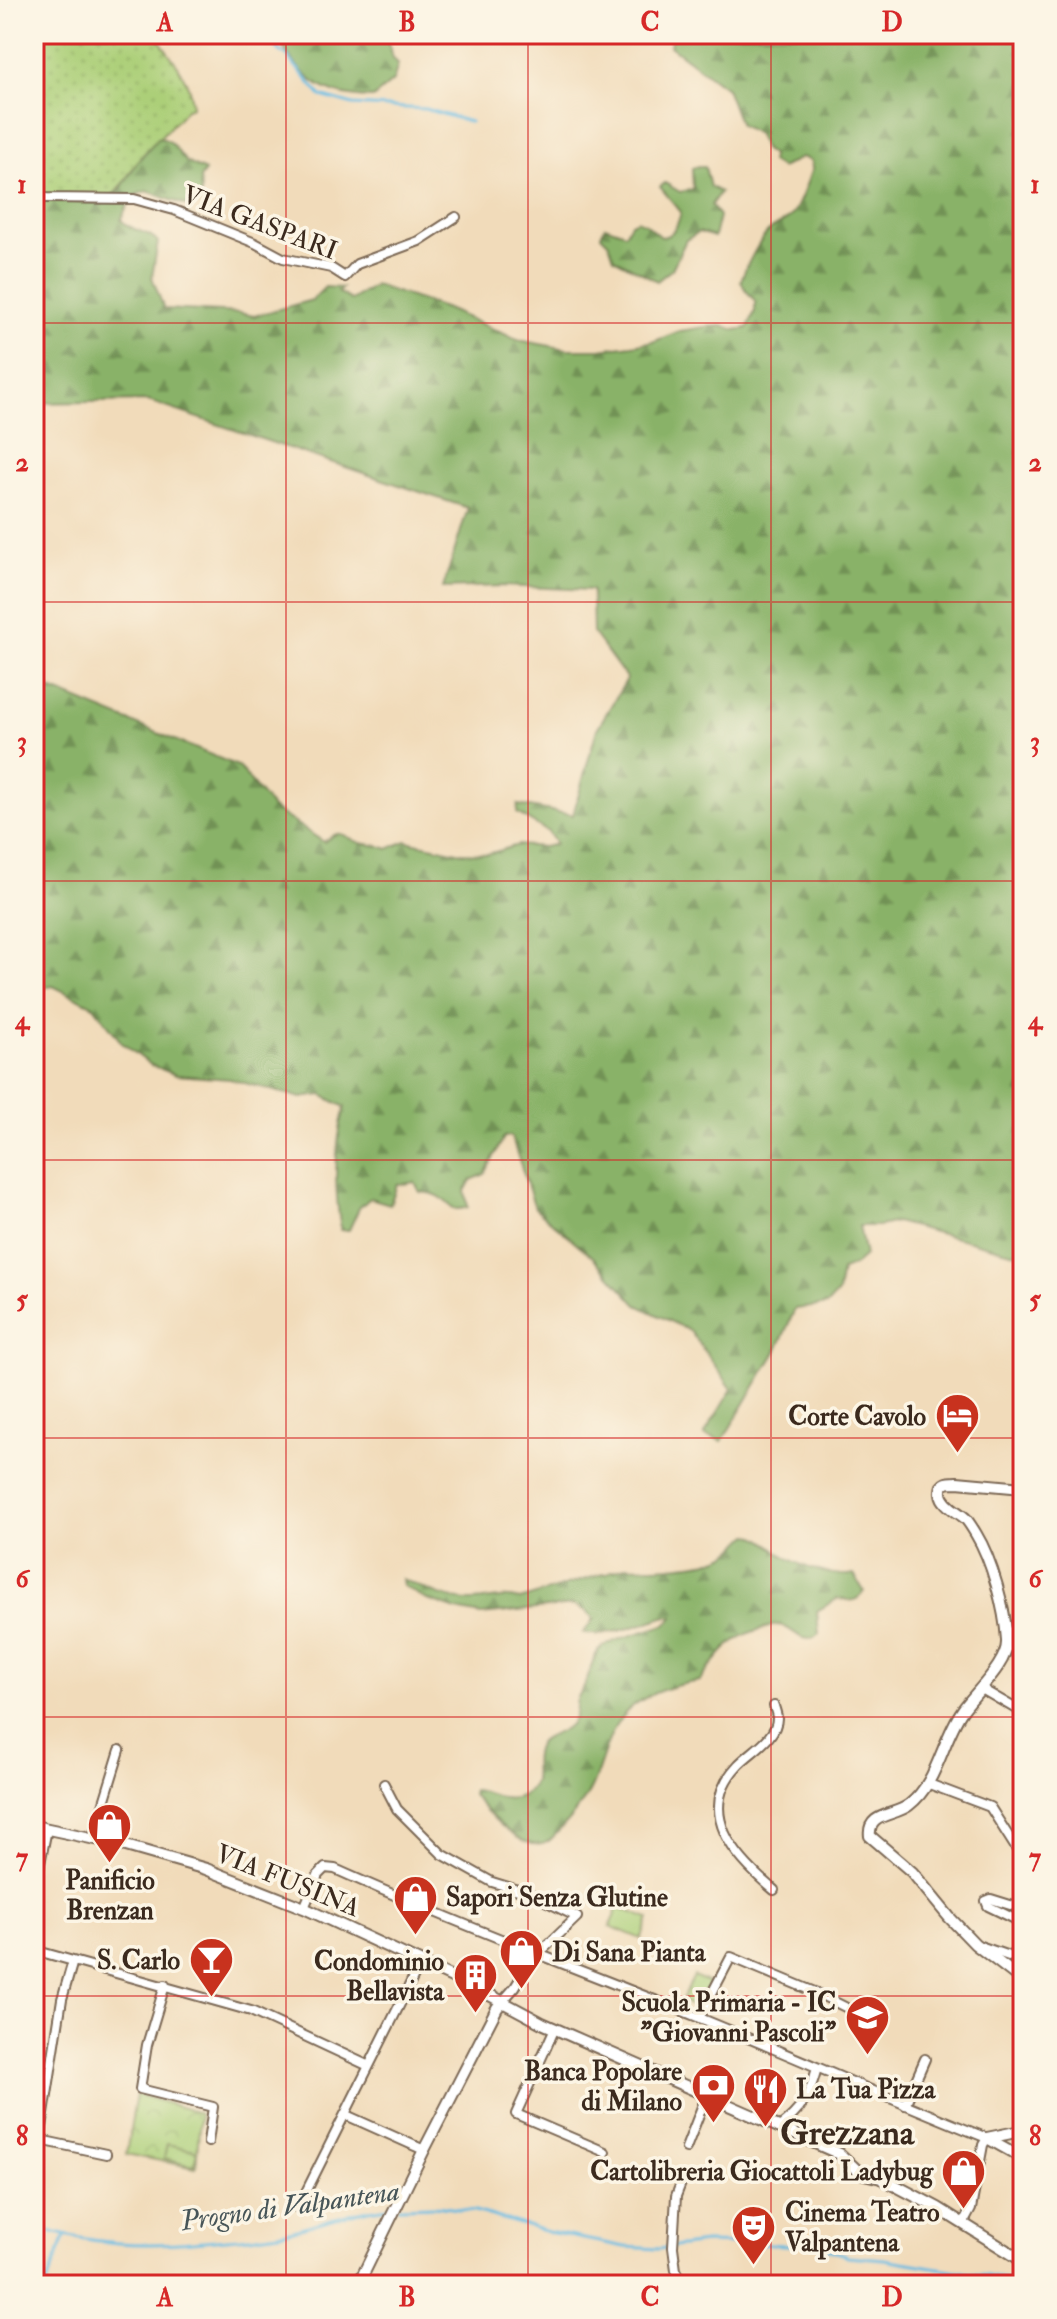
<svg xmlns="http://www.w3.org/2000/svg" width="1057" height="2319" viewBox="0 0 1057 2319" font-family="'IM FELL Double Pica',serif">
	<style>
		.grass { fill: url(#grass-dots); stroke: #747c4b; stroke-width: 2 }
		.forest { fill: url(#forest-firs); stroke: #626e43; stroke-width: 2 }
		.park { fill: url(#park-crowns); stroke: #747c4b; stroke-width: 2 }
		.garden { fill: #accf78; stroke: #747c4b; stroke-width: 2 }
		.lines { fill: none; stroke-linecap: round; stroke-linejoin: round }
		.stream { stroke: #64bae1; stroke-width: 3 }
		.minor-casing { stroke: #7b6855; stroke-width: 12 }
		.tertiary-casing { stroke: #7b6855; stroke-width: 14 }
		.minor { stroke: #fff; stroke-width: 8 }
		.tertiary { stroke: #fff; stroke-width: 10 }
		.grid { fill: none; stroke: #d62828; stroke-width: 2; stroke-opacity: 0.55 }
		.labels { text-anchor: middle; stroke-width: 7; stroke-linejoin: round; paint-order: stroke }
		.street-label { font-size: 26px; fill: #3b2a1e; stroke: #fcf5e5 }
		.poi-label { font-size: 26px; font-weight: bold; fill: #3b2a1e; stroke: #fcf5e5; text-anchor: end }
		.water-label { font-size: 28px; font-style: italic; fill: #475558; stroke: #fcf5e5 }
		.district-label { font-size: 34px; font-weight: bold; fill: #3b2a1e; stroke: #fcf5e5 }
		.neatline { fill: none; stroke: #d62828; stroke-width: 3 }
		.grid-label { font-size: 26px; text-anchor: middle; font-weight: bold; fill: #d62828 }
	</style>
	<defs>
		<pattern id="grass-dots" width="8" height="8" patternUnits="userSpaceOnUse" patternTransform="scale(2)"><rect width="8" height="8" fill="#accf78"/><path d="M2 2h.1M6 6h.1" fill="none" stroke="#95b267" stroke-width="1.8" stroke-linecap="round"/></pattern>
		<pattern id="forest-firs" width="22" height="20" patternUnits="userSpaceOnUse" patternTransform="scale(2)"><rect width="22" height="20" fill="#89b268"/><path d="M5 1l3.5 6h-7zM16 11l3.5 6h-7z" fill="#719155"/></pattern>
		<pattern id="park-crowns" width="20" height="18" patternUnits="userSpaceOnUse" patternTransform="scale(2)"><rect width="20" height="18" fill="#accf78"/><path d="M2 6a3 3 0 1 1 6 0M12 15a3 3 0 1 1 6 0" fill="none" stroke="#95b267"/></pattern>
	</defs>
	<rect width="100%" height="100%" fill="#fcf5e5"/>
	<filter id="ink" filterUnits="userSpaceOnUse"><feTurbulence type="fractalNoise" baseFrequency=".0125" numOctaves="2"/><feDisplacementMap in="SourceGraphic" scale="16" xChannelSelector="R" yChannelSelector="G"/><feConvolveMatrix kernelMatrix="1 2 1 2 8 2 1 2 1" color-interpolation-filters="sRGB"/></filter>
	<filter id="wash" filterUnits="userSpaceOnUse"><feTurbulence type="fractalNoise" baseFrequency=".006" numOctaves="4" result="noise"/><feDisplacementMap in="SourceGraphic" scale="32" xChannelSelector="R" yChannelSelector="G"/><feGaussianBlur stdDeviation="1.8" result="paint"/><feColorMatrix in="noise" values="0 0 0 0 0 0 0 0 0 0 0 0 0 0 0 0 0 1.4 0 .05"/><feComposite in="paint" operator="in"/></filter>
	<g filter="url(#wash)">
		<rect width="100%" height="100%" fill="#f1dbba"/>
		<path class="grass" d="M34,34h121c15,21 37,46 37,73l-6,2c-14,19 -33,32 -47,51 -14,18 -17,29 -36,44l-69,-7z"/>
		<path class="forest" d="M272,34h113l8,24 5,6 -5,17 -20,17c-53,-1 -69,-19 -97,-61z
			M672,34h351v1221l-127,-33 -16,4h-21l6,30 -10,9 -13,5 -4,23 -11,12 -32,4 -18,41 -55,91 -18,-6 28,-46 -42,-58 -53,-26 -44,-48 -58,-49 -24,-72 -7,1 -19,37 -14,6 -6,11 3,16c-16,6 -17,-2 -28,-10 -6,-4 -13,-4 -20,-5l-5,-10 -18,3 -7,19 -20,-6 -11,10 -10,22h-8c-7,-41 -7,-83 4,-123l-23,-12 -21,3 -71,-19 -54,-4 -25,-10 -29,-22 -28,-37 -41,-20 -19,3v-307l204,84 34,42 52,34c19,-16 18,-5 37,1 9,2 18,2 27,6l18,-8 56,12 26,1 30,-9 26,2 12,-3 -8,-12 -31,-19 1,-8 55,10 24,-86 30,-50 -34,-46 -1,-43 -89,-4 -60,2 25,-80 -320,-107 -114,2v-206l69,7 17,-14 18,-29 20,-23c17,1 17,14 29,24 5,4 12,6 18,9l-5,7 1,16 -3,10 -10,2 -41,-15 -15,5 -11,24c12,13 28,10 37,22l-6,35 12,32 76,4 14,3 58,-16 13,-13 17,1 -4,4 13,8 24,-15 69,23 74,32 49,9h33l32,-4 23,-4 25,-10 25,-4 19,-1 11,4 13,-2 7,-17v-10l-10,-12 -4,-8c3,-11 19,-42 28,-50 7,-6 16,-8 22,-15 9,-10 16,-35 21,-47l-1,-8 -9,-4 -21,11 -10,-6 1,-8c-10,-3 -12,-12 -14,-20l-18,-9 -14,-37 -56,-42z
			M699,166l6,1 5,20 10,5 -9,13 8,11 -5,21 -15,-5 -13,8 -14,29 -15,12 -43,-23 -5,-15 -8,-8 4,-9 20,7 6,-10 6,-3 9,4 15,13c13,-1 17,-13 20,-25l-21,-25 5,-4 15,9 13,-3 -1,-21z
			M749,1535c14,0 25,15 37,22 21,12 43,19 68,18l10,16c-7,12 -15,10 -27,8l-20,12 2,24c-17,12 -26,-8 -40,-10 -5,0 -13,3 -18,4 -31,8 -43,28 -61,52 -29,4 -65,15 -82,41 -14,21 -17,48 -29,70 -10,18 -24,33 -39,48 -23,19 -63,-28 -78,-45l1,-5c15,1 33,14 48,6 23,-11 8,-31 16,-49 5,-13 26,-12 34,-24 6,-8 4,-15 6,-24 3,-7 9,-14 11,-22 3,-9 5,-21 12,-28 9,-9 50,-19 64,-24l6,-4 3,-4 -6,-1c-23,7 -61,23 -84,17l11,-14 -8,-8 -13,-6 -92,10 -25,-5 -31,-11 -22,-13 -1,-7c21,9 43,21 67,22 21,1 28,-7 51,-1l108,-34c20,3 78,-1 96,-10 10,-5 16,-13 25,-21z"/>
		<path class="park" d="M136,2094l61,18 3,4 -4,52 -70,-14z"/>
		<path class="garden" d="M618,1907l31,12 -8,20 -31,-13z
			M694,1976l15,7 -13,25 -15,-7z
			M167,2144l30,7 -3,15 -30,-7z"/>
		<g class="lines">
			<path class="stream" d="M269,34l10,17 8,5 34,40 32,9 72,4 45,13
				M399,2207l36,-1 40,5 73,21 77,15 33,2 47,-6 85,2
				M34,2227c60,18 108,20 170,14 27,-2 54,-4 80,-9 36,-8 70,-22 108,-25
				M827,2249l21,7 37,3 138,23
				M46,2285l19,-48"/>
		</g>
	</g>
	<g filter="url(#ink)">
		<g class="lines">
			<defs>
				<path id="minor" d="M34,195l12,3 88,1 40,11 81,33 28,15 48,10 14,9 12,-13 62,-23 37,-24
					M980,1688l43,25
					M384,1784l13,25 45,45 50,28 39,12 46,23 -46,44 -16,26 -13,15
					M929,1784l61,23 33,52
					M93,1838l27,-88
					M774,1890c-39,-32 -80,-78 -36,-125 12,-13 39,-27 39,-47 0,-4 -2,-8 -3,-12
					M34,1893l13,-64
					M304,1908l14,-33 7,-7 10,1c118,53 240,99 360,147 98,40 194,83 292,122l-4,7 -12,64 -8,15
					M1023,1909l-32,-10 -5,2 2,5 35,17
					M980,1946l43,15
					M34,1950l217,61 118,55
					M73,1961l-11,38 -22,141 66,14
					M165,1985l-18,60 -7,44 73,18 -5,35
					M699,2018l32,-61 86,36 28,14
					M555,2028l-39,86 89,38
					M905,2105l20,-46
					M346,2115l78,35
					M778,2128c24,-18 31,-31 39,-60
					M686,2148l21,-54
					M679,2176l4,2 -7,18 -3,51 3,23 4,7 8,8
					M298,2208l123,-246"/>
				<path id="tertiary" d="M1023,1488l-66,-6c-8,0 -17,0 -16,11 1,12 18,19 25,26 4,5 7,10 10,15 16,26 29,75 31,106 2,23 -32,52 -45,71 -20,29 -25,73 -53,94 -14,11 -42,8 -39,31l42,36 37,45 26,27 48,37
					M34,1826l85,18 87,25 98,39 180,84 58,31 298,131 20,19 21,5 57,30 85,53
					M987,2138l36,20
					M987,2138l29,-6 7,2
					M358,2285l66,-135 73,-142 5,-6"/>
			</defs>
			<use href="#minor" class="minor-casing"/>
			<use href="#tertiary" class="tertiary-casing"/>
			<use href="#minor" class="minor"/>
			<use href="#tertiary" class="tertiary"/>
		</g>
	</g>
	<path class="grid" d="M286,34v2251M528,34v2251M771,34v2251M34,323h989M34,602h989M34,881h989M34,1160h989M34,1438h989M34,1717h989M34,1996h989"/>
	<defs>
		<symbol id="hotel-pin" viewBox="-11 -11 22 30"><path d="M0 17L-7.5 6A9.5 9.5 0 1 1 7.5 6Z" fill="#c8321e" stroke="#fcf5e5"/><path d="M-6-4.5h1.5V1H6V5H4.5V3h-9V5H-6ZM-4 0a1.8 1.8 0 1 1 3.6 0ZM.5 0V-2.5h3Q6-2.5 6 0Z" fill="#fff"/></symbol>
		<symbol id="shop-pin" viewBox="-11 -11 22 30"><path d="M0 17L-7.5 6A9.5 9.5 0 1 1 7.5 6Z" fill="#c8321e" stroke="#fcf5e5"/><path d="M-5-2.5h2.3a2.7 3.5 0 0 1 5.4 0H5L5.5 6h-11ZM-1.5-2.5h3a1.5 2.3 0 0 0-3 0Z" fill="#fff"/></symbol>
		<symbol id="bar-pin" viewBox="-11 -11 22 30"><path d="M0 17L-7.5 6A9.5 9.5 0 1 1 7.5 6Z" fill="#c8321e" stroke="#fcf5e5"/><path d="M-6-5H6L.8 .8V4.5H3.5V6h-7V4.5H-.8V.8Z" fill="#fff"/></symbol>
		<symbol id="building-pin" viewBox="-11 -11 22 30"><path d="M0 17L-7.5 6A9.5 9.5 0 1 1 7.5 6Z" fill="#c8321e" stroke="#fcf5e5"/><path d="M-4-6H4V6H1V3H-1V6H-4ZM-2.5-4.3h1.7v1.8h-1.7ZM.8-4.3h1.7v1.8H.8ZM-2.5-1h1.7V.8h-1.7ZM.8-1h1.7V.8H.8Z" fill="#fff"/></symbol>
		<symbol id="school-pin" viewBox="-11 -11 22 30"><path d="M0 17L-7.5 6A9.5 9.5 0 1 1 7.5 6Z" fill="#c8321e" stroke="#fcf5e5"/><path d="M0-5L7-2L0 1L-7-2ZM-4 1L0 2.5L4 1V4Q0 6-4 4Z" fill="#fff"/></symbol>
		<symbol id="bank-pin" viewBox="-11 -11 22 30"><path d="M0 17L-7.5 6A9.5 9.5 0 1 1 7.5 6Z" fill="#c8321e" stroke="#fcf5e5"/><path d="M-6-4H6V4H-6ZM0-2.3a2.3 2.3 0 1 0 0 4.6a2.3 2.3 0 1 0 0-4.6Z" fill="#fff"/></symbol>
		<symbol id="restaurant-pin" viewBox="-11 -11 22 30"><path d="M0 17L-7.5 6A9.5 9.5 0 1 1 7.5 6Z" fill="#c8321e" stroke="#fcf5e5"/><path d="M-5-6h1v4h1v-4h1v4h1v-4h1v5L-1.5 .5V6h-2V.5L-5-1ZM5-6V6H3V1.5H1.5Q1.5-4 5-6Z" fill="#fff"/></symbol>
		<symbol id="theatre-pin" viewBox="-11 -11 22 30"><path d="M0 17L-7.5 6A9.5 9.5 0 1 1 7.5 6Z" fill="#c8321e" stroke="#fcf5e5"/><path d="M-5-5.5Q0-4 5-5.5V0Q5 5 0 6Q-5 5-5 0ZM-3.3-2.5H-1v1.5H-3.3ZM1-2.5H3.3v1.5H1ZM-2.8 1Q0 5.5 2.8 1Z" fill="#fff"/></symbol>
	</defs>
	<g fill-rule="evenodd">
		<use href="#hotel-pin" x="932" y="1390" width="51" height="69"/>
		<use href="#shop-pin" x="84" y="1800" width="51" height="69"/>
		<use href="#shop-pin" x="390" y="1872" width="51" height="69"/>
		<use href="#shop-pin" x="496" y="1926" width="51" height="69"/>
		<use href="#bar-pin" x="186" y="1934" width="51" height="69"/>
		<use href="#building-pin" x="450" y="1950" width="51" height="69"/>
		<use href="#school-pin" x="842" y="1992" width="51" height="69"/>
		<use href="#bank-pin" x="688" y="2060" width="51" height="69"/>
		<use href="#restaurant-pin" x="740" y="2064" width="51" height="69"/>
		<use href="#shop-pin" x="938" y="2146" width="51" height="69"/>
		<use href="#theatre-pin" x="728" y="2202" width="51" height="69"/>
	</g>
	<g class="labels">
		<g class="street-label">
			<text transform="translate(260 222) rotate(21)" y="9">VIA GASPARI</text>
			<text transform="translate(288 1880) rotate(22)" y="9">VIA FUSINA</text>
		</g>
		<g class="poi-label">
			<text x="926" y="1425">Corte Cavolo</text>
			<text x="110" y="1889" text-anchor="middle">Panificio<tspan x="110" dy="30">Brenzan</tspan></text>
			<text x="446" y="1906" text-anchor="start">Sapori Senza Glutine</text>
			<text x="552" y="1961" text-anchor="start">Di Sana Pianta</text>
			<text x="180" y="1969">S. Carlo</text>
			<text x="444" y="1970">Condominio<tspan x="444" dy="30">Bellavista</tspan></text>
			<text x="836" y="2011">Scuola Primaria - IC<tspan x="836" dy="30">"Giovanni Pascoli"</tspan></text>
			<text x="682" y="2080">Banca Popolare<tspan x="682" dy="30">di Milano</tspan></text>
			<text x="796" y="2098" text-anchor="start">La Tua Pizza</text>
			<text x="933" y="2180">Cartolibreria Giocattoli Ladybug</text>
			<text x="785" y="2221" text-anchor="start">Cinema Teatro<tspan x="785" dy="30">Valpantena</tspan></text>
		</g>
		<g class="water-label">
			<text transform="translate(290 2205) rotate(-8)" y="10">Progno di Valpantena</text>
		</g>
		<g class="district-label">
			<text x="847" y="2144">Grezzana</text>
		</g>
	</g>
	<rect width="1057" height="2319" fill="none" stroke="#fcf5e5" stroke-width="88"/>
	<rect x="44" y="44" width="969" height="2231" class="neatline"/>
	<g class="grid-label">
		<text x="165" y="31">A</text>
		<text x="407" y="31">B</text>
		<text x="650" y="31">C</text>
		<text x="892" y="31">D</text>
		<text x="22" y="193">1</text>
		<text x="1035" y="193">1</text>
		<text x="22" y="471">2</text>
		<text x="1035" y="471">2</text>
		<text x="22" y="750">3</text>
		<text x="1035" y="750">3</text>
		<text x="22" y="1029">4</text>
		<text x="1035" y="1029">4</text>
		<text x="22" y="1308">5</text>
		<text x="1035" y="1308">5</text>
		<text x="22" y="1587">6</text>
		<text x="1035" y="1587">6</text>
		<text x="22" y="1866">7</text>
		<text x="1035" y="1866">7</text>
		<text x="22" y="2145">8</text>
		<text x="1035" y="2145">8</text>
		<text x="165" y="2306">A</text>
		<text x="407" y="2306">B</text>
		<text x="650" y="2306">C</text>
		<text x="892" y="2306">D</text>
	</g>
</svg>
